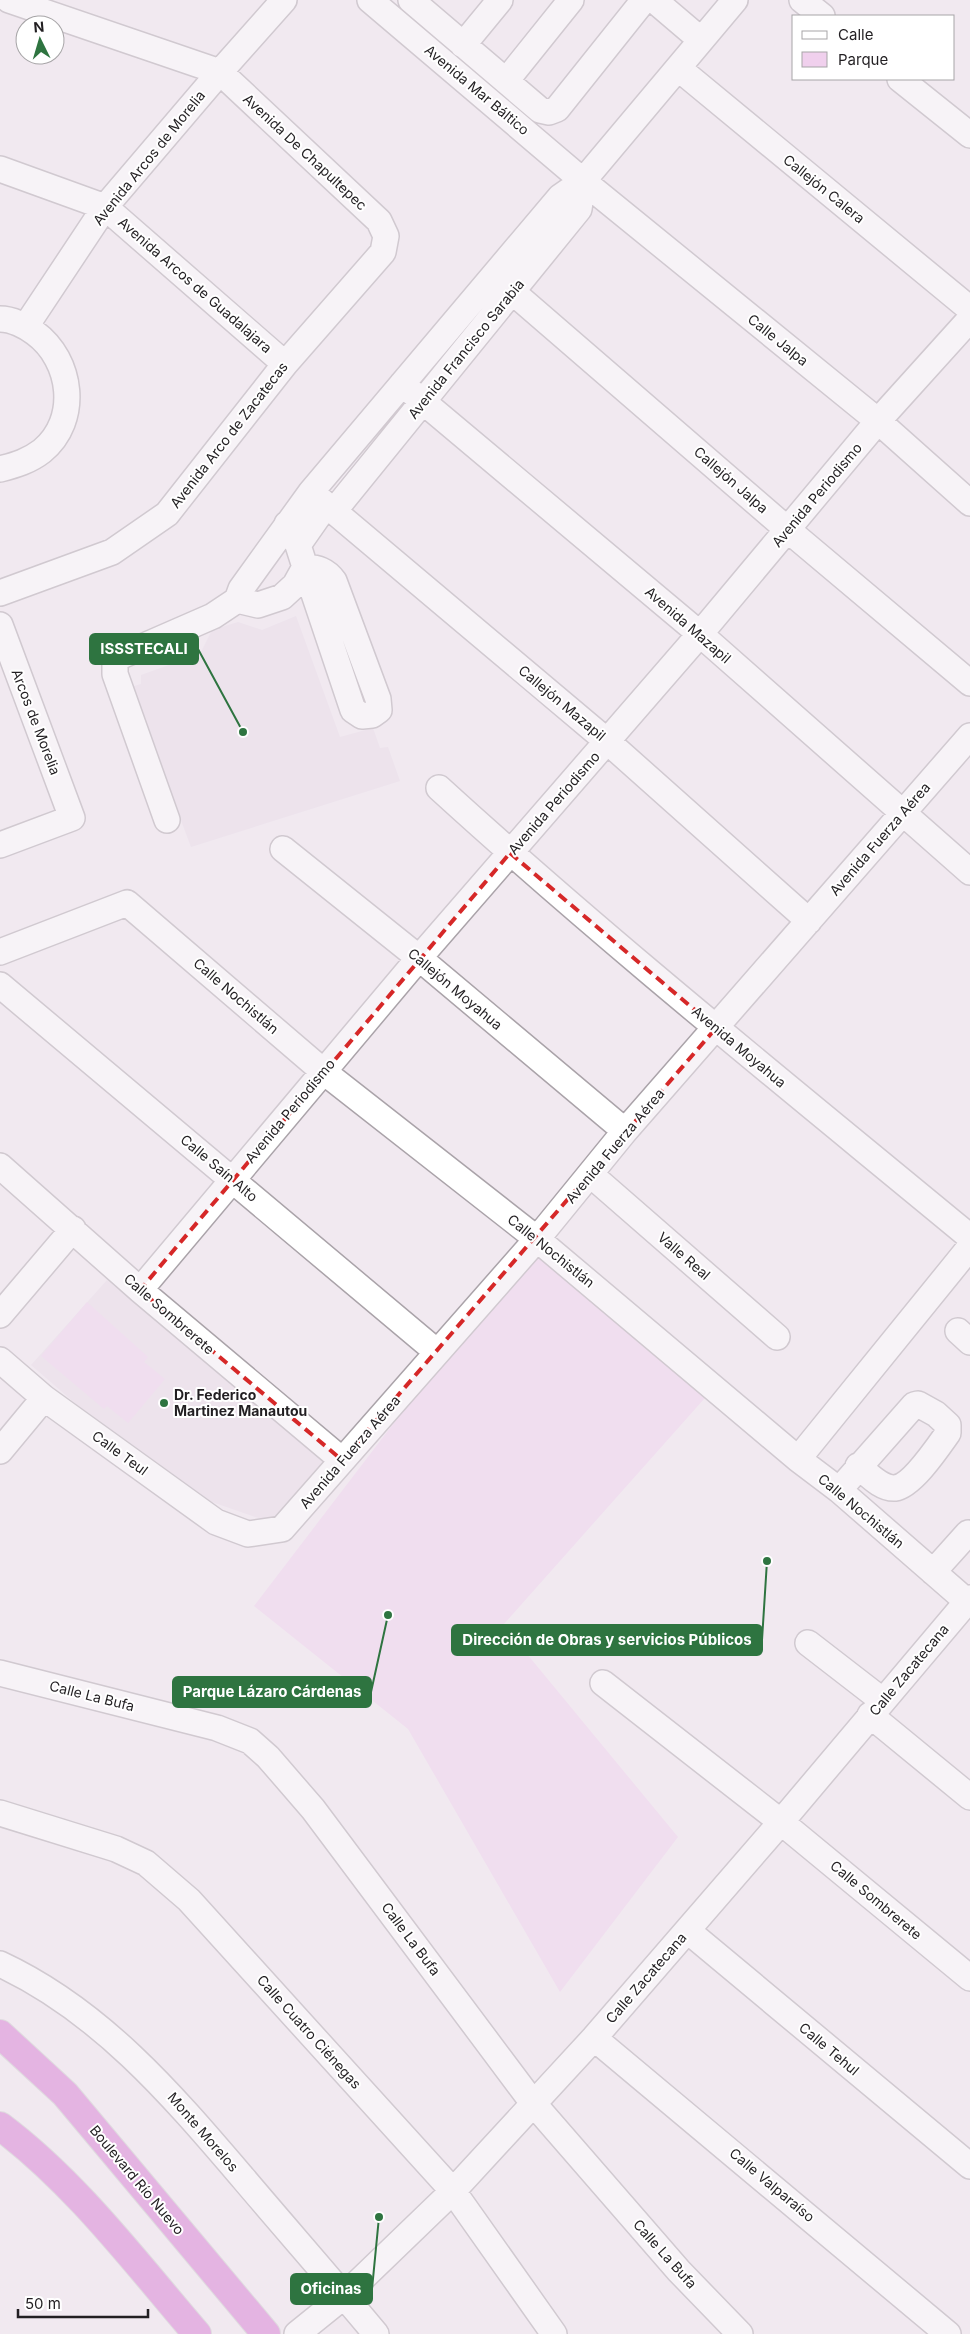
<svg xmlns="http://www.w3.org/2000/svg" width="970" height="2334" viewBox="0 0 970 2334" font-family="Inter,sans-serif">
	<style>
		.built { fill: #e8dbe7 }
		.green { fill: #f0d0ed }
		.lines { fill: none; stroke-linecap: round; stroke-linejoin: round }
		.minor-casing { stroke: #aaa3a9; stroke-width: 28 }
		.highway-casing { stroke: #cac9ca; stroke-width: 30 }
		.minor { stroke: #fff; stroke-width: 25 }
		.highway { stroke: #d674d1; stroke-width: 28 }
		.marked { fill: none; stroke: #d62828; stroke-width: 4; stroke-dasharray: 10 6; stroke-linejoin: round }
		.poi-dot { fill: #2e7440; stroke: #fff; stroke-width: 2 }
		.labels { text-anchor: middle; stroke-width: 4; stroke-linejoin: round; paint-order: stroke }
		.street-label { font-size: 14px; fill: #221f22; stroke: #fff }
		.poi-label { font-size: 14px; font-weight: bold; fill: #221f22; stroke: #fff; text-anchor: start }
		.leader { fill: none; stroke: #2e7440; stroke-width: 2 }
		.callout-dot { fill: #2e7440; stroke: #fff; stroke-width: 2 }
		.callout { fill: #2e7440; stroke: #2e7440; stroke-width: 2 }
		.callout-label { font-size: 15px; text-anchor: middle; font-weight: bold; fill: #fff }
	</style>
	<rect width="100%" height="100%" fill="#f1e9f0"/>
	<path class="built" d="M296,616l44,121 33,-9 7,20 8,-1 12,34 -209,66 -60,-160 10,-3v-9l59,-21 12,-24 26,-8 24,8z
		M107,1280l220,185 -43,51 -17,5 -75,-26 -72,-53 -89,-77z"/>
	<path class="green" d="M533,1241l179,149 -209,235 175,212 -118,155 -152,-263 -154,-123z
		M87,1302l61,55 -4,5 21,17 -37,44 -21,-17 -3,3 -63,-53z"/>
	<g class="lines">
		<defs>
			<path id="minor" d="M370,0l213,181 295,240 92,82
				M411,0l129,110 9,2 8,-3 87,-109
				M654,0l47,40
				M802,0l20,16
				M463,45l37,-45
				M678,68l292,241
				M900,79l70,56
				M506,81l65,-81
				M0,169l105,38 180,157
				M494,276l294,254 182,153
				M0,319c12,0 26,7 35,14 37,27 45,87 7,118 -13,10 -26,14 -42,18
				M26,326l79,-119 115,-135 64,-72
				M402,384l298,250 270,238
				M311,492l297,250 201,179
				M334,511l245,-302 4,-28
				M298,545l28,-40
				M305,567c13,1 21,3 29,14l44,118 1,11 -7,5 -10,1 -9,-6z
				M0,593l112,-41 55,-38 118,-150 98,-112 3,-16 -7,-15 -159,-149 -211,-72
				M237,600l21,5 24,-8 13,-12 10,-18 -7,-22 -11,-21
				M0,625l72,193 -72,27
				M439,788c171,156 352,301 531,449
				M167,820l-52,-146v-10l4,-7 94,-41 24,-16 4,-11 70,-97 249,-295 23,-16 152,-181
				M283,849l136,109 206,173
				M0,952l127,-49 197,169 213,167 261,220 41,31 131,114
				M0,985l437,367
				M0,1166l140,124 202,170
				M590,1174l187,163
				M140,1290l279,-332 281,-324 178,-213 92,-102
				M0,1315l73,-86
				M958,1331l12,11
				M0,1360l44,38 172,124 32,12 34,-5 255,-290 88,-108 345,-395
				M0,1451l44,-53
				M798,1459l172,-212
				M839,1490l75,-85 4,-1 18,10 12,11v8c-10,14 -36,53 -53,55 -14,1 -27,-14 -37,-22
				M933,1572l35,-39 2,1
				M808,1643l75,58
				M0,1673l217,55 33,13 18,16 45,52 220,294 146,168 61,63
				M603,1683l178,139 189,156
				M870,1715l100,82
				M0,1813l116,36 30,14 43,37 264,291 101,143
				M688,1931l282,235
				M0,1964c101,47 172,131 243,214 44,52 89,103 133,156
				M594,2038l354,296
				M297,2334l47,-38 109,-105 141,-153 187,-216 189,-224"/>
			<path id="highway" d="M0,2034l65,60 201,240
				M0,2126c76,57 135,136 197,208"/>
		</defs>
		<use href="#minor" class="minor-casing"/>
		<use href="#highway" class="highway-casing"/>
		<use href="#minor" class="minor"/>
		<use href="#highway" class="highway"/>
	</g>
	<path d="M0 0H970V2334H0ZM510,853l206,175 -374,432 -202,-170z" fill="#f1e9f0" fill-opacity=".55" fill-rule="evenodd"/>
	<path class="marked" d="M510,853l206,175 -374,432 -202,-170z"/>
	<circle class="poi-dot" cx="164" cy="1403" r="5"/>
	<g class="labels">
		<g class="street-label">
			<text transform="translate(477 90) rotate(40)" y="5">Avenida Mar Báltico</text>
			<text transform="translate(305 152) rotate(43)" y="5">Avenida De Chapultepec</text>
			<text transform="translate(149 158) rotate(-51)" y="5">Avenida Arcos de Morelia</text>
			<text transform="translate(824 189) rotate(39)" y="5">Callejón Calera</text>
			<text transform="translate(195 285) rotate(41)" y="5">Avenida Arcos de Guadalajara</text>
			<text transform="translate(778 340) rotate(39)" y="5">Calle Jalpa</text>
			<text transform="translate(466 349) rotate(-51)" y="5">Avenida Francisco Sarabia</text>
			<text transform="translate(229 435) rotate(-52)" y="5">Avenida Arco de Zacatecas</text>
			<text transform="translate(731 480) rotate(41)" y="5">Callejón Jalpa</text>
			<text transform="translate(817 495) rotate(-50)" y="5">Avenida Periodismo</text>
			<text transform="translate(688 625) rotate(41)" y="5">Avenida Mazapil</text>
			<text transform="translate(562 703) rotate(40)" y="5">Callejón Mazapil</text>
			<text transform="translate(36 722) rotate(69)" y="5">Arcos de Morelia</text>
			<text transform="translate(554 803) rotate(-49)" y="5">Avenida Periodismo</text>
			<text transform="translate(880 839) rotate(-49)" y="5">Avenida Fuerza Aérea</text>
			<text transform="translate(455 989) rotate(40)" y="5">Callejón Moyahua</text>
			<text transform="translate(236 996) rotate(41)" y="5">Calle Nochistlán</text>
			<text transform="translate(739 1047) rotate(40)" y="5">Avenida Moyahua</text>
			<text transform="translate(290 1111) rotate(-50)" y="5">Avenida Periodismo</text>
			<text transform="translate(615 1146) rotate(-50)" y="5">Avenida Fuerza Aérea</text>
			<text transform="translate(219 1168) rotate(40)" y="5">Calle Saín Alto</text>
			<text transform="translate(551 1251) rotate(39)" y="5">Calle Nochistlán</text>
			<text transform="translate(684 1256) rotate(41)" y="5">Valle Real</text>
			<text transform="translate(169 1314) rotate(41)" y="5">Calle Sombrerete</text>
			<text transform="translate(350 1452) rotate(-49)" y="5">Avenida Fuerza Aérea</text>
			<text transform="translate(120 1453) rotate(36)" y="5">Calle Teul</text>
			<text transform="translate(861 1511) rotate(40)" y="5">Calle Nochistlán</text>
			<text transform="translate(909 1670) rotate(-50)" y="5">Calle Zacatecana</text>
			<text transform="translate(92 1696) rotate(14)" y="5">Calle La Bufa</text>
			<text transform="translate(876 1900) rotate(40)" y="5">Calle Sombrerete</text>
			<text transform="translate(411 1939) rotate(53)" y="5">Calle La Bufa</text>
			<text transform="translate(646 1978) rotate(-49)" y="5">Calle Zacatecana</text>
			<text transform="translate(309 2032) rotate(48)" y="5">Calle Cuatro Ciénegas</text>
			<text transform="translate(829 2049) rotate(40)" y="5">Calle Tehul</text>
			<text transform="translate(203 2132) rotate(49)" y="5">Monte Morelos</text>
			<text transform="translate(137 2180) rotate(50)" y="5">Boulevard Río Nuevo</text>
			<text transform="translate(772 2185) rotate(40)" y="5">Calle Valparaíso</text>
			<text transform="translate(665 2254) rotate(48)" y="5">Calle La Bufa</text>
		</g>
		<g class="poi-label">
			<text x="174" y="1400">Dr. Federico<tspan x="174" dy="16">Martinez Manautou</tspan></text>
		</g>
	</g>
	<path class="leader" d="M243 732L198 649M767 1561L762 1640M388 1615L371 1692M379 2217L372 2289"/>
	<g class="callout-dot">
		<circle cx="243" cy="732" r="5"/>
		<circle cx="767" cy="1561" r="5"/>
		<circle cx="388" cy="1615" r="5"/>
		<circle cx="379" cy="2217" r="5"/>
	</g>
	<g class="callout">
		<rect x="90" y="634" width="108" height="30" rx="5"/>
		<rect x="452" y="1625" width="310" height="30" rx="5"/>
		<rect x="173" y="1677" width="198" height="30" rx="5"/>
		<rect x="291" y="2274" width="81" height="30" rx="5"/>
	</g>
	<g class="callout-label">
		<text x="144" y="654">ISSSTECALI</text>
		<text x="607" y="1645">Dirección de Obras y servicios Públicos</text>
		<text x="272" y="1697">Parque Lázaro Cárdenas</text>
		<text x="331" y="2294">Oficinas</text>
	</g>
	<rect x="792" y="15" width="162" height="65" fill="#ffffff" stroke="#a7a5a7"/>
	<rect x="802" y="31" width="25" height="8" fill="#ffffff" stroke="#a7a5a7"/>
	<text x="838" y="40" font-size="15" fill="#221f22">Calle</text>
	<rect x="802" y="52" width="25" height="15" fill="#f0d0ed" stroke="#a7a5a7"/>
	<text x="838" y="65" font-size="15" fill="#221f22">Parque</text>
	<g transform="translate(40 40) rotate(355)"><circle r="24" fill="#ffffff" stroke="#a7a5a7"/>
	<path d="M0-4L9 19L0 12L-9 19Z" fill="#2e7440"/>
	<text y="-8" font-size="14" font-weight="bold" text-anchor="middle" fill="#221f22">N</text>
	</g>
	<path d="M18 2309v8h130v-8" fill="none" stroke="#221f22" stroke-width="2.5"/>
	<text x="25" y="2309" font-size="15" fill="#221f22" stroke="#ffffff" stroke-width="4" paint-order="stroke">50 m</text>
</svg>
